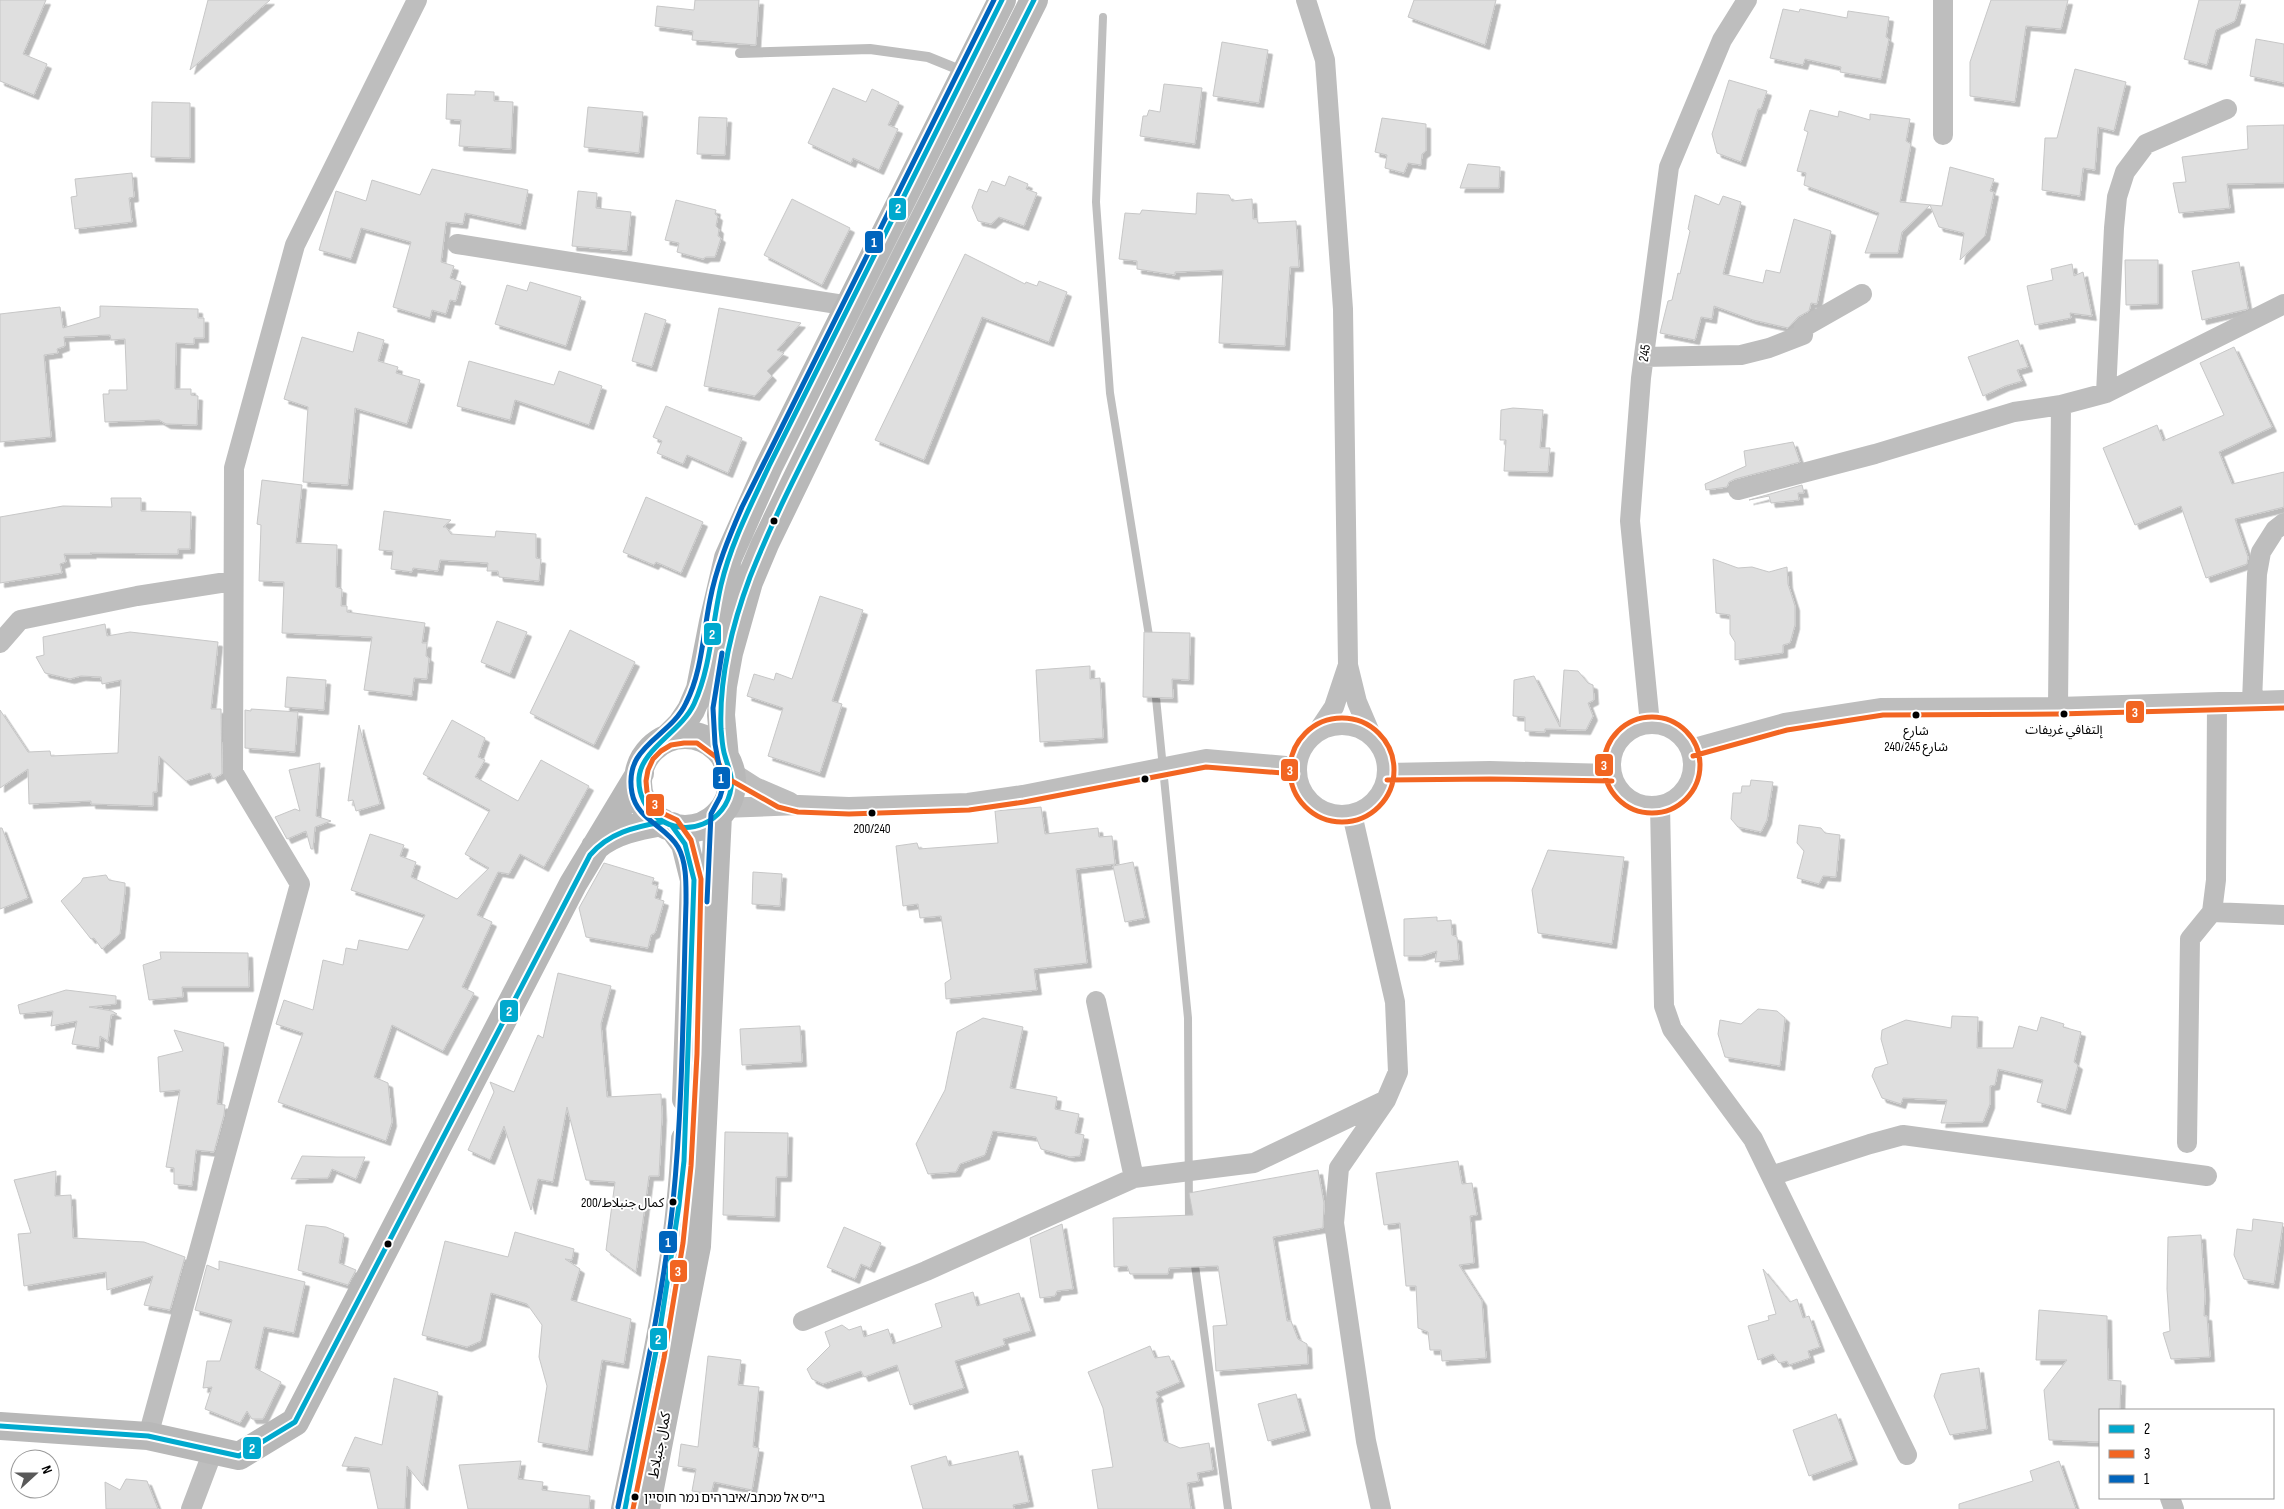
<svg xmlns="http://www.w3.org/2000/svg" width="2284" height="1509" viewBox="0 0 2284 1509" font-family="'Sofia Sans Condensed','Noto Sans Arabic','Noto Sans Hebrew',sans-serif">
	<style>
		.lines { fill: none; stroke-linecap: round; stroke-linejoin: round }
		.stream { stroke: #bfbfbf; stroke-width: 8 }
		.building { fill: #dfdfdf; stroke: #c7c7c7; filter: url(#shadow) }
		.lane { stroke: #bebebe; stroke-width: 10 }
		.street { stroke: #bebebe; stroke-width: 20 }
		.secondary { stroke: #b8b8b8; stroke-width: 28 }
		.bus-1-casing { stroke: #fff; stroke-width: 9 }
		.bus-2-casing { stroke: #fff; stroke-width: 9 }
		.bus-3-casing { stroke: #fff; stroke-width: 9 }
		.bus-1 { stroke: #00a9ce; stroke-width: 5 }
		.bus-2 { stroke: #f26522; stroke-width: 5 }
		.bus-3 { stroke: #0065bd; stroke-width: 5 }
		.bus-dot { fill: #000; stroke: #fff; stroke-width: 2 }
		.labels { text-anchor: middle; stroke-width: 4; stroke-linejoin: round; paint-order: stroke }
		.bus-label { font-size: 13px; fill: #000; stroke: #fff }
		.street-label { font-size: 14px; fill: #000; stroke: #fff }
		.line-badge { stroke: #fff; stroke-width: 2 }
		.badge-label { font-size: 14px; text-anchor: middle; font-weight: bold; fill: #fff }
	</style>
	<defs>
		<filter id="shadow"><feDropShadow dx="4.5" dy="4.5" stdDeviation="0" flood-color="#0004"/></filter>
	</defs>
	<rect width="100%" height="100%" fill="#fff"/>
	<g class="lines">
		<path class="stream" d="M1103,17l-7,185 14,191 40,249
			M1155,688l33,330 1,207
			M1194,1258l34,251"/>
	</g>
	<path class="building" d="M0,0h46l-23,54 24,10 -13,31 -34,-14z
		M208,0h62l-80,70z
		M695,0h64l-3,45 -64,-5 1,-9 -38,-5 2,-20 37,4z
		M1414,0h82l-11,45 -77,-28z
		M1991,0h77l-7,29 -35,-3 -11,76 -45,-6v-34z
		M2199,0h42l-6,21 -19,9 -9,35 -23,-6z
		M1783,9l16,3 1,-3 47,9 1,-7 41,6 -3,20 3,2 -8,40 -41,-7 1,-5 -36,-8 -2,6 -33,-7z
		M2256,39l28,5v39l-34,-7z
		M1222,42l46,8 -9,53 -46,-7z
		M2075,69l51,13 -12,49 -16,-4 -3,43 -12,-2 -3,28 -38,-6 3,-52h12z
		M1729,80l38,11 -6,18h-3l-17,53 -24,-9 -5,-19z
		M1164,84l38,4 -7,56 -55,-8 3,-20h4l2,-6 11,2z
		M833,88l33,14 6,-13 27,13 -11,23 10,4 -19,41 -26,-12 -2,5 -43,-20z
		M475,91l19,1v9l19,1 -2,47 -52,-3 2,-26 -15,-1 1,-25 28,1z
		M152,102l38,1v55l-39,-1z
		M588,107l55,5 -4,41 -55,-6z
		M1810,110l28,7 1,-6 31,9v-6l40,5 -4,22 5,3 -11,58 42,4 8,-39 44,12 -4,12 4,1 -9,44 -25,24 4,-27 -25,-6 -9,-22 -28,27 -4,21h-33l14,-40 -75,-28 2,-12 -9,-2 11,-39 -4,-2z
		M699,117l28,1 -2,37 -28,-1z
		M1382,118l44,6v27l-4,3 -1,11 -13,-2 -4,10 -19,-5 2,-13 -12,-3z
		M2284,125v58l-57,1 3,24 -51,5 -6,-30 13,-1 -4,-25 66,-8 -1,-23z
		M1468,164l32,3 -1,21h-39z
		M432,169l96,21 -7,35 -56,-12 -2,11 -17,-2 -5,40 13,4 -4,12 11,4 -5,19 -6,-1 -4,14 -14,-4 -2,8 -37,-11 18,-65 -50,-14 -10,31 -32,-9 17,-59 30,10 6,-21 48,15z
		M132,173l2,24 -5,1 3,24 -57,7 -4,-32 6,-1 -2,-17z
		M1009,176l19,8 -2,5 11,4 -13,33 -25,-9 -8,7 -13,-3 -6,-14 7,-18 8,3 5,-11 13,5z
		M578,191l19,2 -1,15 35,4 -4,39 -55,-5z
		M1197,193l32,2 3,6 20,-2 1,20h4l1,4 38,-2 3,46h-9l-5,79 -66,-3 4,-73 -48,2v3l-38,-6v-8l-18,-2 6,-46 15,1 2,-4 54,4z
		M1695,195l24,10 4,-9 18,6 -18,72 40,9 3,-13 14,3 14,-54 37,12 -14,73 -6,-1 -2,8 -11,6 -10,11 -35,-8 -39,-14 -2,13 -11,-2 -6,23 -35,-7 8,-32 4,-1 6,-27 2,1 10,-43 -2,-2z
		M792,199l58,29 -28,57 -58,-30z
		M676,200l40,10 -1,4 3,2 -2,10 3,3 -1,7 3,2 -6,19h-9l-3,2 -26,-7 2,-9 -14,-3z
		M965,254l60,30 1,-2 11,4 2,-5 28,11 -18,50 -67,-25 -58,143 -49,-20z
		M2125,260h33v44l-32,1z
		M2239,262l9,47 -46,11 -10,-49z
		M2072,264l2,12 9,-4 9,44 -22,-3 1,5 -36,7 -8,-39 26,-6 -2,-11z
		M530,282l51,15 -15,49 -71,-22 12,-39 20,6z
		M100,306l98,3v9h6v20h-10v6l-18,-1 -1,46h16v6l7,1 -1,29 -31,-1 -7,-4 -54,2 -2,-28h6v-4h18l-2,-51 -14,1 -1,-5 -46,2 1,9 -8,3 1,4 -14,2 7,82 -51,5v-128l60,-7 3,21 37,-11z
		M719,308l82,15 -24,27 7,3 -17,18 5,5 -17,20 -51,-10z
		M645,313l21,7 -14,47 -20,-6z
		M358,332l26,8 -6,21 20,6 -2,6 24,7 -13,44 -52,-16 -7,77 -45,-3 5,-75 -24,-8 18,-62 51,15z
		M2018,340l10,27 -11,3 5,11 -17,5 -22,10 -15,-39z
		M2234,347l38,80 -53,25 13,32 52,-12v35l-49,12 13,38 -1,7 -41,14 -25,-72 -46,19 -32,-77 54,-23 6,16 61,-26 -24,-52z
		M469,361l85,24 5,-14 43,15 -13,39 -74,-25 -5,20 -53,-14z
		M666,406l76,32 -14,35 -41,-18 -4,9 -26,-11 5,-12 -9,-4z
		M1513,408l30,2 -3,38h10l-2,24 -44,-1 2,-31h-6l1,-30z
		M1793,442l7,20 -65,17 -6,3 -2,5 -21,3 -1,-6 41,-18 -2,-15z
		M262,480l40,5 -6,58 41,2 -1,42 6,2 -1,17h6v6l78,11 -3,20h5l-1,13 3,2 -2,21 -13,-1 -2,18 -48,-6 8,-53 -90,-4 2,-51 -25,-1 2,-56 -4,-1z
		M1802,485l2,8h-6l1,7 -28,3 -2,-7 -20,4z
		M646,497l57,25 -22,51 -25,-11 -2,3 -31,-13z
		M111,498h30v13l50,1 -1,37h-12v5l-88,-1 2,1h-28l2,8 -6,2 2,9 -62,10v-66l63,-11 49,1z
		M384,511l67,9 -8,7h3l5,7 44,3 1,-6 40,3v24l5,1 -2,22 -40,-4 -1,-6h-11l1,-8 -48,-3 -2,11 -25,-3 -1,4 -21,-3 2,-18 -14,-1z
		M1713,559l25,9 14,-1 17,5 18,-5 1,17 7,22v19l-5,18 -7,2v8l-48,7v-18l-5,-8v-19l-14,-2z
		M820,596l43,14 -31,91 10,3 -22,69 -52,-17 15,-48 -36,-12 7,-22 20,6 2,-7 16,6z
		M497,621l30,11 -17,42 -29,-12z
		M105,624l2,12 23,-4 88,10 -7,67h10l1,65 -9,5 -3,-6 -24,8 -27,-25 -2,36h-4v14l-62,-2v-3l-62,3 -1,-35 -28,19v-78l28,42 22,-1 1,5 67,-3 3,-73 -19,4 -1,-7 -20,-1 -11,3 -25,-6 -9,-16 8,-2 -1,-18z
		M570,630l65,32 -41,83 -64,-32z
		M1144,632l46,1 -1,47 -17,-1 1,19 -30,-1z
		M1090,666v13l10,-1 3,60 -63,4 -4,-72z
		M1564,670l14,1 10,12 5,2 1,15 -6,3 5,13 -7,14 -41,-1v3l-20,-1v-14l-12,-1 1,-36 20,-4 26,51z
		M287,677l39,3 -2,30 -39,-3z
		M251,709l47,3 -3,40 -50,-4v-38l6,1z
		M452,720l33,18 -7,19 7,3 -10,17 43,24 23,-41 48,26 -45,81 -24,-13 -11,20 -11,-2 -21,43 15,7 -30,65 12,6 -31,58 -51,-26 -18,52 14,6 4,39 -6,19 -108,-39 25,-69 -27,-9 8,-24 29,10 10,-50 20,5 3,-17 11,2 2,-10 49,10 17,-35 -74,-25 19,-56 34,11 -4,11 16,6 -5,15 46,22 32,-31 -24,-14 25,-44 -67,-36z
		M359,725l21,79 -24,7 -3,-11 -5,1z
		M320,763l-4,53 15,5 -16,6 -2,22h-2l-5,-18 -19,8 -12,-22 20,-8 5,2 -11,-41z
		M1751,780l22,2 -6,38 -6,12 -23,-5 -7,-8 2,-26h8l1,-7h8z
		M1041,807l4,27 53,-6 1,9 13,-1 3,28 -39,5 11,94 -53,6 3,21 -91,9 -1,-16 6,-4 -10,-63 -21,2 -2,-14 -15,2 -7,-60 21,-3 2,6 79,-6 -3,-32z
		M1799,825l22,3 4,5 15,2 -4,42 -13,-1 -4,8 -22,-6 7,-27 -7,-8z
		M0,828h2l26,70 -28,11z
		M1548,850l76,7 -12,87 -74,-11 -6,-43z
		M1133,862l12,56 -20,4 -12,-56z
		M604,863l50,15 -2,6 6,2 -3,12 9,3 -9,32 -4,2 -3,13 -62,-11 -7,-29z
		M753,872l29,2 -2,32 -28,-2z
		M106,875l3,5 16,3v8l-5,43 -18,15 -8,-11 -3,1 -30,-38 20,-19 2,-4z
		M1437,917v4l14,-1 1,15 5,2 2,23 -24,2 2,-11 -16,5h-17v-37z
		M160,952l88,1 1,34h-67l1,10 -34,3 -6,-35 18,-6z
		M558,973l53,13 -10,38 6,73 54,-3 1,22 -3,60h-10l-13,96 -30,-22 9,-68 -29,-2 -19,-73 -14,75 -15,-3 -7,31 -27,-84 -14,34 -22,-10 26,-58 -4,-10 24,10 24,-57 5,3z
		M66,990l50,6v8l-27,3 23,4 5,3 -6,1 -3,26 -8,-5 -1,12 -27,-4 5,-23 -26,5 2,-15 -33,3 -2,-9z
		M1758,1009l19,2 8,7 -5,48 -55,-9 -7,-23 2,-14 21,4z
		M1952,1016l26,1 -1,31h36l6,-22 18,5 4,-14 23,7 -1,3 18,5 -7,30 4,3 -12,45 -29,-8 6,-22 -45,-11 -3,16 -5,1v18l-7,18 -42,1 6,-23 -44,-2 -2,6 -19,-6 -10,-22 3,-8 13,-4 -7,-25 1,-9 24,-10 45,8z
		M983,1018l40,9 -13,61 47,9 -2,12 24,5 -4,19 9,2 -4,21 -10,1 -29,-8 -5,-12 -43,-6 -8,24 -25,9 -4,8 -28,2 -12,-30 29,-54 12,-58z
		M800,1026l2,36 -60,3 -2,-36z
		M174,1030l50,13 -7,61 8,1 -1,10 -10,37 -18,-2 -4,36 -18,-2v-16l-8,-1 14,-77 -20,2 -2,-35 25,-6z
		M725,1132l63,1 -1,44h-11l-1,40 -52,-2z
		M302,1156l35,1h28l-9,22 -24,-10 -4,9 -37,1z
		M1458,1161l4,23 10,-1 5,32 -7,1 4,47 -15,2 23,36 4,57 -44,3 -1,-11h-11l-2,-18 -10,-4 -2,-42h-10l-6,-63 -16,2 -8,-52z
		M1318,1170l6,33 -1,25 -50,9 14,84h4l7,18 9,5 1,20 -92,7 -3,-45 14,-1 -9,-59 -49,2 -1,6h-38l-3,-8 -13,1 -1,-49 80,-3 -4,-22z
		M56,1171l-1,25 16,-1 2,43 71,4 41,15 -15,53 -26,-5 9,-29 -46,14 -1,-18 -82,14 -6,-52 13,-1 -17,-53z
		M2253,1219l30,4 -9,61 -30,-5 -10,-24 3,-26 15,2z
		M1062,1224l11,65 -16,2 -2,5 -15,2 -10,-60z
		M306,1225l20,2 18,7 -5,29 17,7 -8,15 -50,-15z
		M844,1227l37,16 -11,25 -9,-4 -6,15 -28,-12z
		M515,1232l59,17 -2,11 -7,-1 15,10 -9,31 60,19 -7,45 -22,-4 -14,91 -50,-9 9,-56 -8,-29 3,-32 -15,-21 -36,-11 -10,48 -14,6 -45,-12 23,-94 63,16z
		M2201,1235l4,60 -1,21h3l3,41 -39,2 -8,-26 7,-2 -3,-42 1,-52z
		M219,1261l86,21 -11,51 -30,-6 -9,41 26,14 -18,37h-11l-5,-8 -7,12 -35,-14 7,-22 -9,1 4,-27h13l12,-41 -37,-10 12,-45 12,5z
		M1763,1269l27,33 7,-3 6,19 6,-2 11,31 -12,4 2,7 -21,7 -2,-4 -8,2 -6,-9 -15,6 -10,-34 21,-6 -1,-4 8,-2z
		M973,1292l4,14 42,-13 12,38 -28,8 2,6 -50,16 9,27 -54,17 -13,-40 -33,12 -3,-6 -38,13 -11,-5 -5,-10 23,-23 -5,-14 17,-7 7,5 12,-4 3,11 24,-8 5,15 49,-17 -7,-23z
		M2039,1310l68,6 1,64 13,1 -1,29h-20v32l-51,-2 -5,-50 23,-30h-31z
		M1150,1346l5,12 14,-2 11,26 -24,10 3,5 -3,2 8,42 16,7 29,-5 4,27 -16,3 2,8 -12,2 4,26h-93l-6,-39 21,-3 -10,-59 -15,-36z
		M708,1356l33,4 -3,25 21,2 -6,60 6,1 -7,42 -38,-8 -3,12 -19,-3 4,-22 -18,-3 3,-22 17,3z
		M1979,1368l8,61 -37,6 -16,-39 7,-22z
		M394,1378l44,14 -15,94 -16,-20 -2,43h-27l-9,-41 -27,-2 13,-29 27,8z
		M1296,1394l10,37 -38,10 -10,-37z
		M1836,1414l17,46 -44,16 -16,-46z
		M1018,1451l11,51 -16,3 1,4h-91l-12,-43 35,-10 3,10z
		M521,1461l-3,18 25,3 -1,8 48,6 -1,13h-121l-9,-44z
		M2059,1461l17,48h-117v-5l74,-23 -3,-10z
		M126,1479l21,2 11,28h-52l-1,-27 15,8z"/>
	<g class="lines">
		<path class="lane" d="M740,53l130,-4 58,8 37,15"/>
		<path class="street" d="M1306,0l19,60 18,249 5,356
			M1943,0v135
			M457,244l393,62
			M1644,357l97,-2 28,-7 34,-13 1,-8 58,-33
			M2106,393l8,-165 3,-31 8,-25 21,-28 81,-35
			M1738,490l137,-36 139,-42 47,-7 45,-12 178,-89
			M0,643l20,-23 117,-24 96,-15
			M2252,702l5,-128 4,-22 14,-22 9,-7
			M2058,707l3,-302
			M1650,724l-20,-203 11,-143 28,-211 53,-127 25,-40
			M1611 765a41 41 0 1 1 82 0a41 41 0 1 1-82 0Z
			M1297 770a45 45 0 1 1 90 0a45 45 0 1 1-90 0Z
			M1318,731l16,-24 14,-42 9,37 14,33
			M1691,749l94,-26 97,-15 176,-1 226,-7
			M730,771l25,16 35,15
			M1387,773l103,-2 122,3
			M1660,805l4,201 8,23 81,110 154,316
			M723,808l76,-3 50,2 119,-4 55,-8 183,-36 91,8
			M1352,814l43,188 3,70 -12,28 -47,68 -5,55 32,218 15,68
			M2212,912l72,3
			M1096,1001l38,177
			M2187,1143l3,-204 22,-27 4,-32 1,-177
			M1771,1176l99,-32 33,-9 304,41
			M803,1321l123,-50 208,-93 120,-15 132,-63
			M148,1436l152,-552 -67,-112 1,-304 61,-223 122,-245
			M2170,1498l4,11
			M191,1509l22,-58"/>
		<path class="secondary" d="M638 782a47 47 0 1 1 94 0a47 47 0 1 1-94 0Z
			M668,738l13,-13 10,-15 9,-21 13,-67 15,-64 41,-92 233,-466
			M725,758l-4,-43 2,-29 6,-33 20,-71 16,-38 104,-215 165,-329
			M672,826l13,18 9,36 -8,219
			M595,847c18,-16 44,-21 67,-25
			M0,1426l148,10 91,20 56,-34 278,-538 67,-111
			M625,1509c25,-122 55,-245 60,-370
			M646,1509l51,-263 21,-431"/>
		<defs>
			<path id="bus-1" d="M1002,0l-233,466c-18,39 -38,77 -48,119 -9,39 -10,82 -27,119 -13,28 -53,45 -55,74 -2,34 33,59 64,46 15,-6 26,-20 28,-36 2,-11 -3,-21 -6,-32 -3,-9 -3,-18 -4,-27 -2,-52 11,-104 29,-152 28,-71 65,-139 99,-208 61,-123 123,-246 185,-369
				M0,1426l148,10 91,20 56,-34 295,-567c19,-22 44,-28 72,-33
				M625,1509l34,-173 20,-131 5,-44 10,-281 -9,-36 -13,-18"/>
			<path id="bus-2" d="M1604 765a48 48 0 1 1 96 0a48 48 0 1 1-96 0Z
				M1290 770a52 52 0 1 1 104 0a52 52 0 1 1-104 0Z
				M1693,756l94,-26 96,-15 175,-1 226,-6
				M1387,780l103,-1 122,2
				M633,1509l31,-151 19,-115 8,-77 6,-112 4,-175 -10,-39 -14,-20 -17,-8 -13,-20 -1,-11 2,-11 5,-11 8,-8 10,-6 13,-2h13l19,14 9,20 53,30 20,5 51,2 120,-4 55,-8 182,-35 90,7"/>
			<path id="bus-3" d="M707,902l4,-88 9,-17 3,-10 -8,-43 -2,-36 9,-55
				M618,1507c21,-101 44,-202 55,-305 10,-99 10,-200 13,-299 0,-18 1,-40 -8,-56 -12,-21 -41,-27 -46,-54 -9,-48 38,-55 54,-90 16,-31 17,-69 24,-103 6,-32 19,-63 32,-93l252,-507"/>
		</defs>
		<use href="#bus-1" class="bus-1-casing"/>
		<use href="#bus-2" class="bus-2-casing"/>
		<use href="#bus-3" class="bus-3-casing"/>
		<use href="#bus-1" class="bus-1"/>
		<use href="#bus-2" class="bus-2"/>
		<use href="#bus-3" class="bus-3"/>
	</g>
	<g class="bus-dot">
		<circle cx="774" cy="521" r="4.5"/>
		<circle cx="2064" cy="714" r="4.5"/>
		<circle cx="1916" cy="715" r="4.5"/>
		<circle cx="1145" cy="779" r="4.5"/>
		<circle cx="872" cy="813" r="4.5"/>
		<circle cx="673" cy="1202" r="4.5"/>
		<circle cx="388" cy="1244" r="4.5"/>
		<circle cx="635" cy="1497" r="4.5"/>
	</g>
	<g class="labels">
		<g class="bus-label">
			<text x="2064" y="734">إلتفافي غريفات</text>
			<text x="1916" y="735">شارع<tspan x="1916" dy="16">240/شارع 245</tspan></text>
			<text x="872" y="833">200/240</text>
			<text x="664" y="1207" text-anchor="end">200/كمال جنبلاط</text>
			<text x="644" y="1502" text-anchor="start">בי״ס אל מכתב/איברהים נמר חוסיין</text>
		</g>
		<g class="street-label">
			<text transform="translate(1644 353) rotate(-82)" y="5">245</text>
			<text transform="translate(659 1445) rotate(-79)" y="5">كمال جنبلاط</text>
		</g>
	</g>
	<g class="line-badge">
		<rect x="888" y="197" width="19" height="24" rx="5" fill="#00a9ce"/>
		<rect x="864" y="230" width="20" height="24" rx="5" fill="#0065bd"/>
		<rect x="703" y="622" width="19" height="24" rx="5" fill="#00a9ce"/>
		<rect x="2125" y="700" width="20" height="24" rx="5" fill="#f26522"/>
		<rect x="1594" y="753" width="20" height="24" rx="5" fill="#f26522"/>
		<rect x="1280" y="758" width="19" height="24" rx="5" fill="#f26522"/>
		<rect x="712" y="766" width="19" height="24" rx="5" fill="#0065bd"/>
		<rect x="645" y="793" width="20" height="24" rx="5" fill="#f26522"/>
		<rect x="499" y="999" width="20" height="24" rx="5" fill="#00a9ce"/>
		<rect x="658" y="1230" width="20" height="24" rx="5" fill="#0065bd"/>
		<rect x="669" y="1259" width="19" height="24" rx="5" fill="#f26522"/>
		<rect x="649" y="1327" width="19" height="24" rx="5" fill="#00a9ce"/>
		<rect x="242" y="1436" width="20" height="24" rx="5" fill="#00a9ce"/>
	</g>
	<g class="badge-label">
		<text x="898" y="213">2</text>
		<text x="874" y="247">1</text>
		<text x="712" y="639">2</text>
		<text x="2135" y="717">3</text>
		<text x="1604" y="770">3</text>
		<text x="1290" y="775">3</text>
		<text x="721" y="783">1</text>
		<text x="655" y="809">3</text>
		<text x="509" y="1016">2</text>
		<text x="668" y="1247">1</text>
		<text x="678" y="1276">3</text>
		<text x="658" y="1344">2</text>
		<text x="252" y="1453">2</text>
	</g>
	<rect x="2099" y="1409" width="175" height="90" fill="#ffffff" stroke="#999999"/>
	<rect x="2109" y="1425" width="25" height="8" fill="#00a9ce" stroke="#999999"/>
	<text x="2144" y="1434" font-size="15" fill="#000000">2</text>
	<rect x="2109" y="1450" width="25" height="8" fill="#f26522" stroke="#999999"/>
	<text x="2144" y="1459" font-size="15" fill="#000000">3</text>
	<rect x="2109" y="1475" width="25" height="8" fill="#0065bd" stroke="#999999"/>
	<text x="2144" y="1484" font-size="15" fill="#000000">1</text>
	<g transform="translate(35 1474) rotate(69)"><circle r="24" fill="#ffffff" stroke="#999999"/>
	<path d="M0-4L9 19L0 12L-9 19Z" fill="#595959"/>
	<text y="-8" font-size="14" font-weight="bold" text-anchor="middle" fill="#000000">N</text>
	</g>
</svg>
